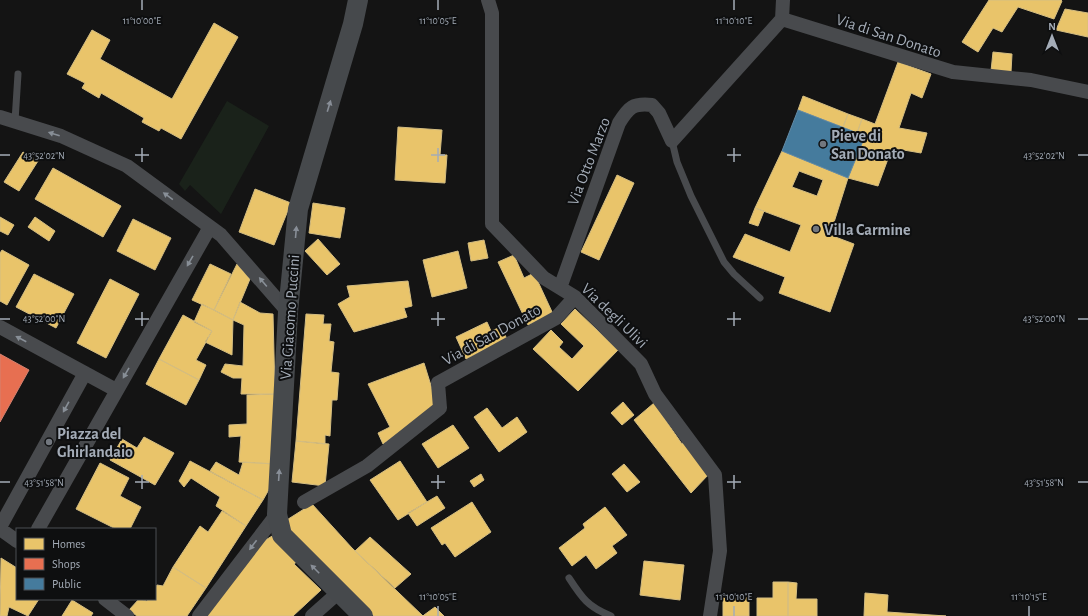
<svg xmlns="http://www.w3.org/2000/svg" width="1088" height="616" viewBox="0 0 1088 616" font-family="'Alegreya Sans',sans-serif">
	<style>
		.green { fill: #1a221a }
		.homes { fill: #e9c46a; stroke: #d4bd81; fill-rule: evenodd }
		.shops { fill: #e76f51; stroke: #d38170 }
		.public { fill: #457b9d; stroke: #628aa5 }
		.lines { fill: none; stroke-linecap: round; stroke-linejoin: round }
		.lane { stroke: #484a4d; stroke-width: 7 }
		.street { stroke: #484a4d; stroke-width: 14 }
		.secondary { stroke: #46494c; stroke-width: 20 }
		.oneway { fill: #888e97 }
		.oneway2 { fill: #888f97 }
		.ticks { fill: none; stroke: #a4acb7; stroke-width: 1.5 }
		.poi-dot { fill: #72777e; stroke: #0e0f10; stroke-width: 1.5 }
		.labels { text-anchor: middle; stroke-width: 4; stroke-linejoin: round; paint-order: stroke }
		.street-label { font-size: 16px; fill: #a4acb7; stroke: #0e0f10 }
		.poi-label { font-size: 16px; font-weight: bold; fill: #a4acb7; stroke: #0e0f10; text-anchor: start }
		.ticks-label { font-size: 10px; text-anchor: middle; fill: #a4acb7; stroke: #0e0f10; stroke-width: 4; stroke-linejoin: round; paint-order: stroke }
	</style>
	<rect width="100%" height="100%" fill="#141414"/>
	<path class="green" d="M227,101l42,25 -48,88 -31,-29 -5,6 -6,-7z"/>
	<path class="homes" d="M989,0h72l1,1 -8,18 -36,-12 -16,25 -9,-4 -15,24 -16,-10z
		M1065,9l23,4v24l-32,-7z
		M214,23l24,14 -57,102 -20,-11 -2,3 -17,-9 2,-4 -43,-25 -2,5 -17,-10 3,-5 -18,-9 25,-44 18,10 -10,19 72,40z
		M993,52l19,2 -1,18 -20,-1z
		M898,62l33,12 -9,24 -11,-5 -12,35 28,5 -6,20 -29,-5 -14,38 -30,-8 17,-42 -8,-3 5,-14 13,5z
		M803,96l45,18 -5,13 -45,-17z
		M848,114l14,5 -5,14 -14,-6z
		M398,127l44,3 -2,25h7l-2,28 -50,-3z
		M782,151l66,27 -18,57 24,9 -24,68 -51,-19 6,-16 -52,-20 12,-23 45,18 11,-27 -46,-17zM799,171l24,9 -6,16 -25,-9z
		M23,152l15,9 -19,30 -15,-9z
		M53,168l68,38 -18,31 -68,-38z
		M617,175l17,8 -35,77 -18,-8z
		M255,189l36,14 -17,42 -35,-13z
		M313,203l32,5 -5,30 -31,-5z
		M755,208l9,3 -6,15 -9,-3z
		M0,217l14,8 -6,10 -8,-4z
		M35,217l20,14 -6,10 -21,-14z
		M133,219l38,19 -16,32 -38,-19z
		M318,239l22,25 -13,11 -22,-24z
		M484,240l4,18 -17,3 -3,-18z
		M2,250l27,15 -22,40 -7,-4v-48z
		M458,251l9,37 -35,9 -9,-37z
		M514,255l10,23 10,-5 19,41 -25,11 -30,-63z
		M210,264l21,10 -17,36 -22,-10z
		M237,264l13,15 -17,41 -19,-10z
		M34,274l40,20 -18,34 -40,-21z
		M110,279l29,15 -33,64 -29,-15z
		M408,281l4,25 -8,2 3,9 -53,15 -16,-28 12,-7 -3,-11z
		M240,302l20,11 13,1 2,80h-34l1,-16h-9l-12,-6 4,-8 18,2 1,-41 -11,-5z
		M202,304l31,16 -1,35 -27,-13 7,-11 -18,-9z
		M575,309l43,41 -40,41 -45,-42 18,-19 12,12 -4,5 13,12 12,-13 -23,-22z
		M306,314l18,1 -1,9h8l-2,17 5,1 -3,30 8,1 -2,27h-5l-2,36 -5,-1v9l-29,-3z
		M183,315l29,16 -16,29 10,5 -7,15 -40,-21z
		M487,322l4,9 10,-4 6,12 -41,20 -10,-22z
		M159,359l40,21 -13,25 -40,-21z
		M424,363l13,42 -54,39 -5,-11 12,-6 -22,-43z
		M275,394v70l-36,-2 2,-26 -12,1v-12l18,-1v-29z
		M623,402l11,13 -12,10 -11,-12z
		M654,403l28,41 2,-3 25,33 -18,19 -57,-73z
		M487,408l15,20 15,-11 10,15 -28,20 -25,-35z
		M453,425l16,23 -31,20 -16,-24z
		M144,437l30,16 -19,32 -45,-25 12,-21 15,9z
		M296,441l33,3 -4,42 -33,-4z
		M190,461l73,39 -17,26 -30,-20 4,-9 -29,-19 -7,9 -5,-6z
		M400,461l27,41 -29,18 -28,-40z
		M216,462l23,13 4,-13 32,2 -3,20 -9,16 -53,-29z
		M100,463l29,15 -9,18 21,11 -11,22h-14l-40,-20z
		M624,464l16,18 -13,10 -15,-18z
		M481,474l3,6 -10,7 -4,-6z
		M437,496l8,12 -28,18 -9,-13z
		M472,502l19,30 -36,25 -10,-14 -3,2 -11,-17z
		M312,504l40,44 71,68h-49l-49,-46 -43,-47z
		M605,507l22,28 -15,11 5,7 -21,16 -10,-14 -14,11 -13,-18 26,-20 -2,-4z
		M222,511l24,15 -40,62 -33,-21 27,-41 8,6z
		M279,532l20,28 -5,4 27,26 -28,26h-90l54,-71z
		M370,537l41,37 -16,14 -40,-37z
		M1,558l16,10v31h22l-11,17 -19,-9 -2,9h-7z
		M644,561l40,4 -4,35 -40,-5z
		M173,567l33,21 -19,28h-50l-8,-6 10,-11 8,2 2,-2h6v-11l2,-3 6,1z
		M773,582h15v34h-31v-18h16z
		M788,582l9,1 -1,16h21v17h-29z
		M865,593l23,2 -1,17 59,4h-82z
		M723,596h26v20h-26z
		M72,600l21,13 -2,3h-29z
		M435,607l9,9h-21l1,-1z"/>
	<path class="shops" d="M0,354l29,16 -29,52z"/>
	<path class="public" d="M798,110l67,26 -17,42 -66,-27z"/>
	<g class="lines">
		<path class="lane" d="M15,121l3,-47
			M672,141l5,21 14,34 33,66 10,12 26,24
			M569,578c13,20 19,29 42,38"/>
		<path class="street" d="M488,0l4,13v211l52,54 31,19 66,67 14,30 60,81 5,76 -10,65
			M782,19l1,-19
			M0,117l61,19 66,30 94,69 67,77
			M560,288l59,-165c10,-16 14,-20 33,-18l7,8 13,28 110,-122 171,53 78,8 57,12
			M0,327l116,63
			M304,502l63,-36 73,-58 -2,-25 118,-65 19,-21
			M0,527l85,-154
			M0,529l17,12
			M38,529l172,-302
			M105,599l22,17
			M199,616l78,-102
			M312,616l27,-24"/>
		<path class="secondary" d="M358,0l-5,24 -55,185 -10,103 -11,202 5,21 81,81"/>
	</g>
	<defs><path id="oneway-solid" d="M-6-.8H1V-3.2L6.5 0L1 3.2V.8H-6Z"/></defs>
	<g class="oneway">
		<use href="#oneway-solid" transform="translate(329 106) rotate(-73)"/>
		<use href="#oneway-solid" transform="translate(296 232) rotate(-85)"/>
		<use href="#oneway-solid" transform="translate(279 475) rotate(-86)"/>
		<use href="#oneway-solid" transform="translate(315 569) rotate(-135)"/>
	</g>
	<g class="oneway2">
		<use href="#oneway-solid" transform="translate(54 134) rotate(-162)"/>
		<use href="#oneway-solid" transform="translate(168 196) rotate(-144)"/>
		<use href="#oneway-solid" transform="translate(190 261) rotate(120)"/>
		<use href="#oneway-solid" transform="translate(263 282) rotate(-130)"/>
		<use href="#oneway-solid" transform="translate(21 339) rotate(-152)"/>
		<use href="#oneway-solid" transform="translate(126 373) rotate(120)"/>
		<use href="#oneway-solid" transform="translate(66 407) rotate(119)"/>
		<use href="#oneway-solid" transform="translate(253 545) rotate(127)"/>
	</g>
	<path class="ticks" d="M142,0v10M438,0v10M734,0v10M142,148v14M438,148v14M734,148v14M0,155h10M135,155h14M431,155h14M727,155h14M1078,155h10M142,312v14M438,312v14M734,312v14M0,319h10M135,319h14M431,319h14M727,319h14M1078,319h10M142,475v14M438,475v14M734,475v14M0,482h10M135,482h14M431,482h14M727,482h14M1078,482h10M438,606v10M734,606v10M1029,606v10"/>
	<g class="poi-dot">
		<circle cx="823" cy="144" r="4"/>
		<circle cx="816" cy="229" r="4"/>
		<circle cx="49" cy="442" r="4"/>
	</g>
	<g class="labels">
		<g class="street-label">
			<text transform="translate(889 35) rotate(18)" y="6">Via di San Donato</text>
			<text transform="translate(588 161) rotate(-69)" y="6">Via Otto Marzo</text>
			<text transform="translate(615 315) rotate(44)" y="6">Via degli Ulivi</text>
			<text transform="translate(289 317) rotate(-86)" y="6">Via Giacomo Puccini</text>
			<text transform="translate(491 334) rotate(-29)" y="6">Via di San Donato</text>
		</g>
		<g class="poi-label">
			<text x="831" y="141">Pieve di<tspan x="831" dy="18">San Donato</tspan></text>
			<text x="824" y="235">Villa Carmine</text>
			<text x="57" y="439">Piazza del<tspan x="57" dy="18">Ghirlandaio</tspan></text>
		</g>
	</g>
	<g class="ticks-label">
		<text x="142" y="24">11°10'00"E</text>
		<text x="438" y="24">11°10'05"E</text>
		<text x="734" y="24">11°10'10"E</text>
		<text x="44" y="159">43°52'02"N</text>
		<text x="1044" y="159">43°52'02"N</text>
		<text x="44" y="322">43°52'00"N</text>
		<text x="1044" y="322">43°52'00"N</text>
		<text x="44" y="486">43°51'58"N</text>
		<text x="1044" y="486">43°51'58"N</text>
		<text x="438" y="600">11°10'05"E</text>
		<text x="734" y="600">11°10'10"E</text>
		<text x="1029" y="600">11°10'15"E</text>
	</g>
	<rect x="16" y="528" width="140" height="72" fill="#0e0f10" stroke="#4a4e53"/>
	<rect x="24" y="538" width="20" height="12" fill="#e9c46a" stroke="#4a4e53"/>
	<text x="52" y="548" font-size="12" fill="#a4acb7">Homes</text>
	<rect x="24" y="558" width="20" height="12" fill="#e76f51" stroke="#4a4e53"/>
	<text x="52" y="568" font-size="12" fill="#a4acb7">Shops</text>
	<rect x="24" y="578" width="20" height="12" fill="#457b9d" stroke="#4a4e53"/>
	<text x="52" y="588" font-size="12" fill="#a4acb7">Public</text>
	<g transform="translate(1052 36)" stroke="#0e0f10" stroke-width="3" paint-order="stroke">
	<path d="M0-3L7 15L0 10L-7 15Z" fill="#a4acb7"/>
	<text y="-6" font-size="11" font-weight="bold" text-anchor="middle" fill="#a4acb7">N</text>
	</g>
</svg>
